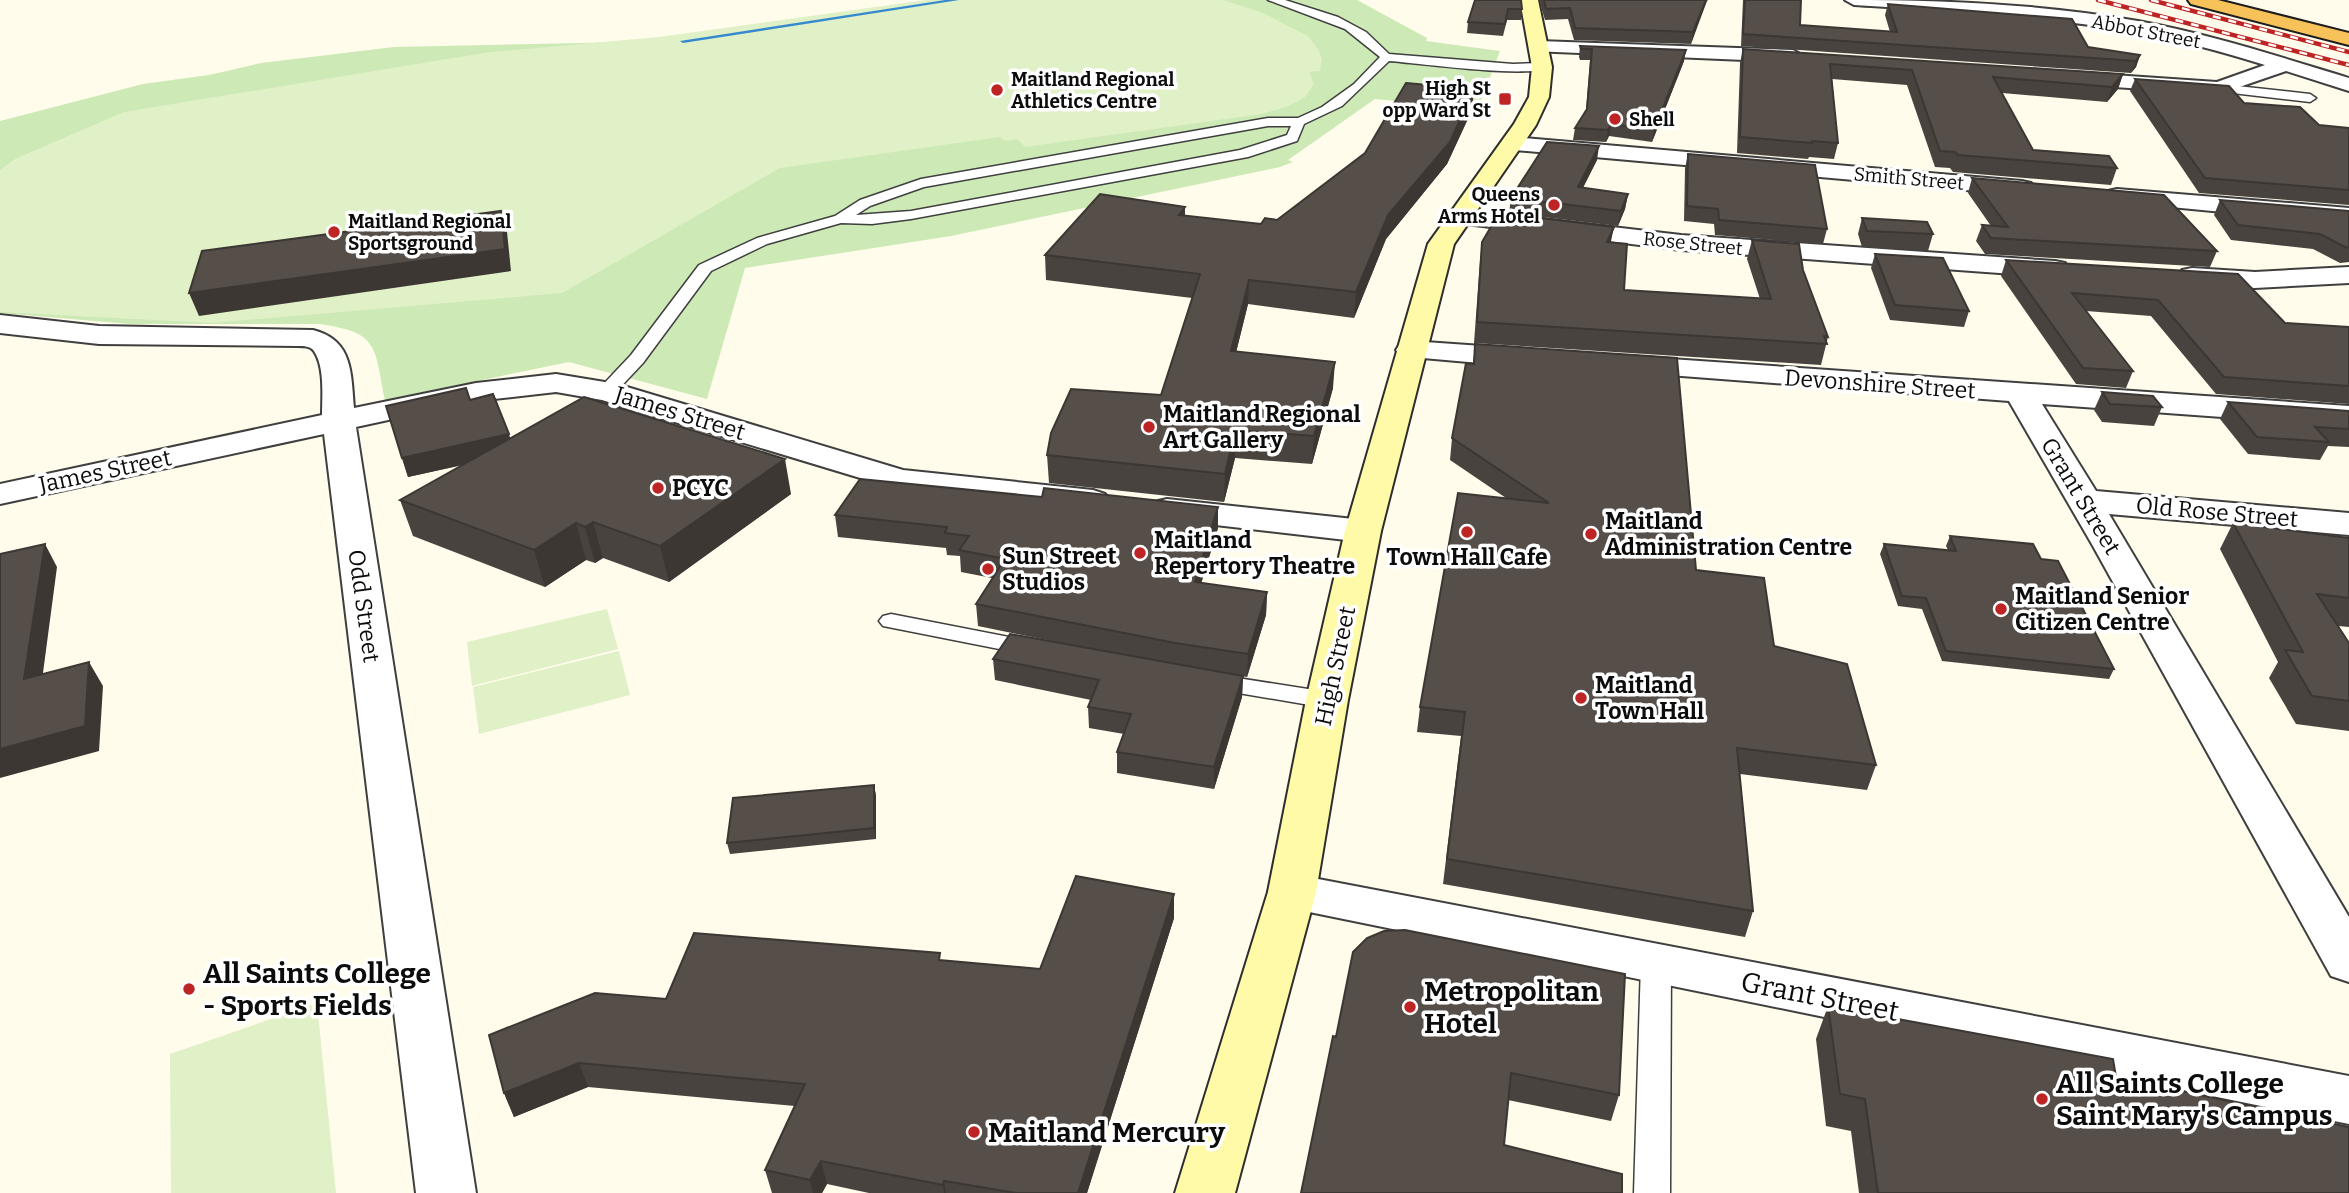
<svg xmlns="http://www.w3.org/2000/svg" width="2349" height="1193" viewBox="0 0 2349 1193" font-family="Bitter,serif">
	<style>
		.green { fill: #cde9b5 }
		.pitch { fill: #e0f0c7 }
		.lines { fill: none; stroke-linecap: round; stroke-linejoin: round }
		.stream { fill: #3689cf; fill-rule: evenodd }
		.service-casing { stroke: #3f3f3f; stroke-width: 3 }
		.minor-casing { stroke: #3f3f3f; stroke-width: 4 }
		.secondary-casing { stroke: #2e2e2e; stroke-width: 4 }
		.trunk-casing { stroke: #1d1d1d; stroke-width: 4 }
		.service { fill: #fff; fill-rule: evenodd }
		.minor { fill: #fff; fill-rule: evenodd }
		.secondary { fill: #fffaa7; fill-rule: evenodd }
		.trunk { fill: #f8c25a; fill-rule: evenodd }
		.rail-casing { stroke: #be2423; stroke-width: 4.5 }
		.rail { stroke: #fff; stroke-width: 2.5; stroke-dasharray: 8; stroke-linecap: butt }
		.wall { fill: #49433f }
		.shaded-wall { fill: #3c3733 }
		.building { fill: #554e49; stroke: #3c3733; stroke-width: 2 }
		.poi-dot { fill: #be2423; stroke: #fff; stroke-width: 2.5 }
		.labels { text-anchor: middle; stroke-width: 7; stroke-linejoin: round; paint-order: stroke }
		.far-street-label { font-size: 19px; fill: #0c0c0c; stroke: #fff }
		.far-poi-label { font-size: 19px; font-weight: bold; fill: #0c0c0c; stroke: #fff; text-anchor: start }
		.street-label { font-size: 23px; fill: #0c0c0c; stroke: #fff }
		.poi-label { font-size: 23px; font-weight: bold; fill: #0c0c0c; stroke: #fff; text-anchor: start }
		.near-poi-label { font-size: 28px; font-weight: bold; fill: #0c0c0c; stroke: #fff; text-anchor: start }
		.near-street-label { font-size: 28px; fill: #0c0c0c; stroke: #fff }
	</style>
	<rect width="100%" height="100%" fill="#fffcec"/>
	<path class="green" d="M982,0h375l70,38 -1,3 74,10 -22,58 -103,-10 -87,61 5,2 -13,5 -329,69 -206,32 -38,131 -138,-37 -184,38c-11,-53 -5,-68 -66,-76h-189l-130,-11v-192l143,-37 66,-9 52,-12 133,-16 285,-6z"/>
	<path class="pitch" d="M926,0h297l40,13 45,23 10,13 4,10 -2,12 -11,1 5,12 -9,13 -16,9 -27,8 -237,33 -8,-8 -12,2 -5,-4 -220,31 -218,125 -350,30 -212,-11v-142l15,-11 109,-47 366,-60 169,-15z
		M607,609l11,40 -146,37 -5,-44z
		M619,651l11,44 -151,39 -6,-47z
		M317,1003l19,190h-165l-1,-139z"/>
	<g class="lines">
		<path class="stream" d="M945,0h14l-276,43 -3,-2z"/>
		<defs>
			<path id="service" d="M1268,0h17l53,17 28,15 23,22 124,10 29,-1 6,4c-16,12 -132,-4 -159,-6l-47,45 -38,18 -7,17 -49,16 -337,62 -39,5 -31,-1 -74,21 -56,27 -68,92 -30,32h-14l-2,-4 34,-36 68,-90 58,-27 78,-22 25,-16 61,-21 347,-61h30l24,-11 32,-23 26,-27 -35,-28zM1268,126h23l-4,9 -47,15 -329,61 -55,4 14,-9 54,-19z
				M2219,84l91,10 6,4 -6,4 -95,-11 -2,-3z
				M891,614l143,28 8,2 4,5 -4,5 -8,2 -151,-30 -4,-5 4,-5z
				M1212,674l115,18 9,2 3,6 -3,6 -9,2 -124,-21 -3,-5 3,-5z
				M1656,951l11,4 4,8 -1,230h-36l7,-230 4,-8z"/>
			<path id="minor" d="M1845,0c98,0 196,4 293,21 72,13 142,36 211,57v13l-63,-20 -67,23 -150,-10 -7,-2 -3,-4 3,-4 7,-2 148,10 48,-17c-42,-13 -85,-25 -129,-33 -93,-16 -188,-21 -282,-27z
				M1539,41l254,9 10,6 -10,6 -261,-11 -3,-4 3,-4z
				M1512,137l510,44 9,2 3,5 -3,5 -9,2 -518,-46 -3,-5 3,-5z
				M2117,189l232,19v16l-241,-23 -3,-5 3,-5z
				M1458,209l223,26 374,26 10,2 3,6 -3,6 -10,2 -374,-27 -232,-28 -4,-5 4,-5z
				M2349,267v16l-94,5 -63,-4 -10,-2 -4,-6 4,-6 10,-2 63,4z
				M0,315l99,11 214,4c40,10 38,43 41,78l122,-25 80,-9 61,10 286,86 190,20 12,4 6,7 -6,7 -12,4 -193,-22 -298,-90 -46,-8 -80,9 -120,26 120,766h-60l-92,-759 -324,70v-20l322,-69c0,-18 3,-48 -8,-64 -4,-5 -10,-5 -16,-5l-199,-2 -99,-11z
				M1411,341l114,8 11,3 4,6 -4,6 -11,3 -125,-11 -4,-6 4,-6z
				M1627,356l722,50v20l-307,-22 54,87 253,22v22l-240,-21 240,403v65l-18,-6 -238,-430 -84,-145 -393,-30 -4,-6 4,-6z
				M1167,499l196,21 13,3 5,8 -5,8 -13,3 -209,-24 -5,-8 5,-8z
				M1292,874l1057,202v48l-1074,-219 -7,-13 7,-13z"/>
			<path id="secondary" d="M1520,0h18l14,67 -3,30 -13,28 -82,119 -73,287 -33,169 -32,192 -81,301h-60l93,-301 38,-192 39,-169 83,-287 86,-120 15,-27 3,-30z"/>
			<path id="trunk" d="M2188,0h30l131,33v12l-158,-41z"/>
		</defs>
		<use href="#service" class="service-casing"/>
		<use href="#minor" class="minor-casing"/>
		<use href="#secondary" class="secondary-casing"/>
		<use href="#trunk" class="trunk-casing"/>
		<use href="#service" class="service"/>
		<use href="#minor" class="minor"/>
		<use href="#secondary" class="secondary"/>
		<use href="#trunk" class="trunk"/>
		<defs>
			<path id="rail" d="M2098,0l251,65
				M2151,0l198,52"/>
		</defs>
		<use href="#rail" class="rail-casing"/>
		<use href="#rail" class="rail"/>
	</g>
	<path class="wall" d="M1475,0l47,9 -1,11h-14l-4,16 -36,-3 1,-11z
		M1539,0h167l-15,44 -117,-4 -6,-21 -23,1z
		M1743,0h58l-1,25 90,7 -5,-17 3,-11 200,43 52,8 -4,12 -5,6 -390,-27z
		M1580,46l104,15 -32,81 -43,-6 -3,6 -33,-2 2,-12 11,-18 4,-50h-10l-1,-3z
		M1743,49l380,25 -5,15 -11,13 -105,-9 31,57 84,18 -6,17 -158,-13 -3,-4 -15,-1 -28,-82 -75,-6 6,64 -4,16 -25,-2 -1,2 -71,-6 3,-90z
		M2135,79l109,24 75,22 30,3v77l-150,-12 -69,-102z
		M1472,110l-25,54 -61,75 -32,79 -106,-14 -12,48 97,36 -21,76 -77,-6 -11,44 -175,-19 -2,-28 114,-60 31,-97 -146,-18 -1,-25 140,-48v9l76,8 16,-4 88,-67z
		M1688,154l139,75 -4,15 -108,-9 -1,-11 -30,-3 1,-53z
		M1597,160l-14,28 45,6 -3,15 -7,17 -109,-13 2,-15z
		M1972,178l245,73 -7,16 -225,-13 -9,-13 6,-16 9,1 -23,-33z
		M2220,200l129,11v51l-9,1 -27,-14 -82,-9 -17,-25z
		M1862,218l71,16 -5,17 -66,-4 -4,-13z
		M1752,240l51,30 25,67 -7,28 -347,-22 6,-82 2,-19h129l13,48 136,9 -13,-40z
		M1875,254l94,57 -5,16 -74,-7 -19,-52z
		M2006,260l279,63 64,4v77l-133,-10 -65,-78 -65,-5 47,60 -7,17 -50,-4 -75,-108z
		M1475,344l221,226 78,76 102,119 -9,25 -127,-16 13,137 -8,26 -302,-53 18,-148 -44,-4 3,-25 86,-209 -56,-38 2,-22 21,-74z
		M2102,392l60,15 -8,19 -52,-4 -8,-12z
		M470,400l40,38 281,56 -122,88 -66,-24 -8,5 -9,-3 -41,27 -132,-51 -13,-36 63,-35 -55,12 -6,-19z
		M2228,402l121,9v36l-21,-1 -8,14 -72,-6 -28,-35z
		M835,515l383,13 -17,55 66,9 -1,23 -19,62 -13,-2 9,1 -1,21 -28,92 -97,-16v-21l7,-18 -35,-6 -1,-21 3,-7 -96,-20 -2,-21 88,-12 -103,-21 -2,-22 16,-26 -31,-6 -1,-16 -13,-1 -1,-7 -108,-11z
		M2233,523l116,15v89l-11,-1 11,17v88l-53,-7 -27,-46 9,-16 -58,-113z
		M1950,536l91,23 73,110 -5,10 -167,-18 -20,-52 -24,-3 -18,-52 4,-10 64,6 -2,-4z
		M874,785l2,11v43l-146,15 -3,-11z
		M1174,918l-87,275h-218l-42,-9 -5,9h-50l-7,-23 30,-64 -207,-19 -74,30 -10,-24 162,-94 275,-39 99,9z
		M1828,1006l288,71 233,116h-490l-8,-62 -25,-5 -10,-87z
		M1336,1037l283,58 -8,26 -103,-21 -207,93z"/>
	<path class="shaded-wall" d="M1706,0h2l-1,1 -16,43 2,-12z
		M1686,50l-2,11 -32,81 2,-12z
		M2140,55l-4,12 -5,6 5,-12z
		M2123,74l-5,15 -11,13 5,-15z
		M1474,89l-2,21 -25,54 -61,75 -32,79 2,-26 32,-77z
		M1611,124l-2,12 -3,6 2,-12z
		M1599,146l-2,14 -22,42 3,-15z
		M1628,194l-3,15 -7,17 3,-15z
		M1185,207v24l-6,-16z
		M501,211l6,21 4,39 -312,45 -10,-23z
		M1614,227l-4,19 -3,-4z
		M1249,280l-1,24 -18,73 1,-26z
		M1335,362l-2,26 -21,76 2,-28z
		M1235,430v28l-11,44 1,-28z
		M509,434l5,19 -106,24 -6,-19z
		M785,459l6,35 -122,88 -9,-36z
		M1218,507v21l-23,76v-22z
		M593,522l10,36 -8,5 -10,-36z
		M576,523l10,37 -41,27 -11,-37z
		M45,544l12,23 -18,136 -15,-24z
		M1267,592l-1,23 -19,62 1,-23z
		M89,662l14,24 -4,65 -99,27v-29z
		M1243,676l-1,21 -28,92v-22z
		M874,785l2,11v43l-2,-11z
		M1174,894v24l-87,275h-9z
		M579,1063l9,24 -74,30 -10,-24z
		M821,1161l6,23 -5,9h-9l-3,-13z
		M944,1181l2,12h-2l-1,-8z"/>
	<path class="building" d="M1475,0h46l1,9h-14l-3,15 -37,-2z
		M1544,0h162l-13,32 -118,-4 -5,-20 -24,1z
		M1745,0h56l-1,25 97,7 -9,-28 184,15 16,28 52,8 -4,6 -393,-27z
		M1580,46l106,4 -32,80 -43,-6 -3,6 -33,-2 12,-19 5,-60h-11z
		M1743,49l380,25 -11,13 -119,-10 40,73 76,6 8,12 -159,-13 -3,-3 -15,-1 -28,-81 -82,-6 8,79 -26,-2v2l-72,-6z
		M2135,79l94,7 15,17 56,4 19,18 30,3v62l-144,-12z
		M1406,83l68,6 -24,53 -62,73 -32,77 -107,-12 -18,71 104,11 -21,74 -79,-6 -10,44 -178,-19 4,-22 20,-44 90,6 39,-121 -155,-19 55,-61 85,13 -6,8 82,9 4,-6 12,2 88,-67z
		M1547,142l52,4 -21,41 50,7 -7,17 -110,-13z
		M1688,154l127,11 12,64 -108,-9 -1,-11 -31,-3z
		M1972,178l192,17 53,56 -226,-13 -9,-13 26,2z
		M2220,200l129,11v36l-2,1 -27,-14 -82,-9z
		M501,211l4,38 -316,44 13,-42z
		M1499,213l115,14 -7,15 20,2 -3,46 147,9 -19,-59 47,4 4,26 25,67 -4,-1 3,8 -350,-22 5,-80z
		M1862,218l65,4 6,12 -66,-3z
		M1875,254l68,4 26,53 -74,-6z
		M2006,260l232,14 47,49 64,4v59l-125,-9 -66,-77 -86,-7 61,78 -50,-3z
		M1475,344l202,14 19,212 68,8 10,68 73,18 29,101 -139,-17 16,163 -306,-52 18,-147 -45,-5 38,-214 91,10 -97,-65 14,-75 8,1z
		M466,388l4,12 23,-6 16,40 -107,24 -16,-52z
		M2102,392l51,4 9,11 -52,-3z
		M584,397l201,62 -125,87 -67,-24 -8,5 -9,-4 -42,27 -134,-50z
		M2228,402l121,9v18l-34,-2 14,15 -72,-5z
		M860,479l182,18 2,-9 174,19 -23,75 72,10 -19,62 -73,-11 -199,-39 29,-45 -46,-9 10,-14 -24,-3 2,-6 -112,-12z
		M2233,523l116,15v60l-32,-4 32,49v58l-37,-5 -27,-46 18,2z
		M1950,536l83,8 8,15 17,2 56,108 -168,-18 -20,-53 -24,-2 -18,-52 72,7z
		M45,544l-21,135 65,-17 -4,64 -85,23v-195z
		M1010,634l233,42 -29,91 -97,-15 14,-38 -43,-7 11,-27 -106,-21z
		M874,785v43l-147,15 6,-45z
		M1076,876l98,18 -96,299h-62l-72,-12 -1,4 -122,-24 -11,19 -45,-10 40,-86 -226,-21 -75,30 -15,-58 106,-42 71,6 28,-66 246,20 -1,7 101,9z
		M1405,930l220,44 -6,121 -108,-22 -7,72 118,29v19h-321l32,-157 3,1 17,-85 14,-14 17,-7z
		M1828,1006l285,53 3,18 233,50v66h-471l-13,-94 -25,-5z"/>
	<g class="poi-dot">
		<circle cx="997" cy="90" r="7"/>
		<rect x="1498" y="92" width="14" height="14" rx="3.5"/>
		<circle cx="1615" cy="119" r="7"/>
		<circle cx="1554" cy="205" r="7"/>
		<circle cx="334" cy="232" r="7"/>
		<circle cx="1149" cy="427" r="7"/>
		<circle cx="658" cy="488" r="7"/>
		<circle cx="1467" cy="532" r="7"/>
		<circle cx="1591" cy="534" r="7"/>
		<circle cx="1140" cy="553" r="7"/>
		<circle cx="988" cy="569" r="7"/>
		<circle cx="2001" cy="609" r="7"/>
		<circle cx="1581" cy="698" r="7"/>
		<circle cx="189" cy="989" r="7"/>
		<circle cx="1410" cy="1007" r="7"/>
		<circle cx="2042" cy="1099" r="7"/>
		<circle cx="974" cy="1132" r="7"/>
	</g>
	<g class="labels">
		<g class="far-street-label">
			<text transform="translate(2146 31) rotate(11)" y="7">Abbot Street</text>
			<text transform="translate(1909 178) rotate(5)" y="7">Smith Street</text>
			<text transform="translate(1693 243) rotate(6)" y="7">Rose Street</text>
		</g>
		<g class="far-poi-label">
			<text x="1011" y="86">Maitland Regional<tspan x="1011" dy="22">Athletics Centre</tspan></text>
			<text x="1491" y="95" text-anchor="end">High St<tspan x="1491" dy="22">opp Ward St</tspan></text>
			<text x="1629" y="126">Shell</text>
			<text x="1540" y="201" text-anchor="end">Queens<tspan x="1540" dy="22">Arms Hotel</tspan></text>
			<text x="348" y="228">Maitland Regional<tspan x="348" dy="22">Sportsground</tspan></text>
		</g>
		<g class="street-label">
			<text transform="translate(1880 384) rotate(4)" y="8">Devonshire Street</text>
			<text transform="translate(680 413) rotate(17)" y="8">James Street</text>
			<text transform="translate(105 471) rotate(-12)" y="8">James Street</text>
			<text transform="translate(2081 496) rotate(59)" y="8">Grant Street</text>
			<text transform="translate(2217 512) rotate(5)" y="8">Old Rose Street</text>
			<text transform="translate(364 606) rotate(82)" y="8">Odd Street</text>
			<text transform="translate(1335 666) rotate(-78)" y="8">High Street</text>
		</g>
		<g class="poi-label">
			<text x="1163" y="422">Maitland Regional<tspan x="1163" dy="26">Art Gallery</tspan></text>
			<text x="672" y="496">PCYC</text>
			<text x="1605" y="529">Maitland<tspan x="1605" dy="26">Administration Centre</tspan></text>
			<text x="1154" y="548">Maitland<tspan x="1154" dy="26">Repertory Theatre</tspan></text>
			<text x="1002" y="564">Sun Street<tspan x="1002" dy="26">Studios</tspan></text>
			<text x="1467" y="565" text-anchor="middle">Town Hall Cafe</text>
			<text x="2015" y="604">Maitland Senior<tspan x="2015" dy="26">Citizen Centre</tspan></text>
			<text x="1595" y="693">Maitland<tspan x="1595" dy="26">Town Hall</tspan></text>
		</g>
		<g class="near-poi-label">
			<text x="203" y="983">All Saints College<tspan x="203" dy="32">- Sports Fields</tspan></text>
			<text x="1424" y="1001">Metropolitan<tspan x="1424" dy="32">Hotel</tspan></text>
			<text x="2056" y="1093">All Saints College<tspan x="2056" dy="32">Saint Mary's Campus</tspan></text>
			<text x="988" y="1142">Maitland Mercury</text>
		</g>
		<g class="near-street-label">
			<text transform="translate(1820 996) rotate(11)" y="10">Grant Street</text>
		</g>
	</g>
</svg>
